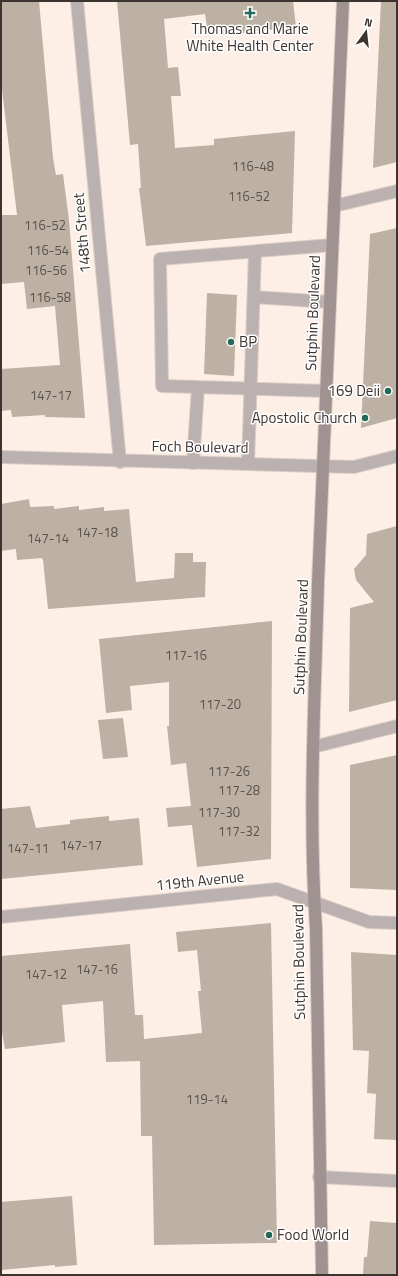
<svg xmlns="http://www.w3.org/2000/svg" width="398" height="1276" viewBox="0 0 398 1276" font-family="'Titillium Web',sans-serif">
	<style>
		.building { fill: #bcb1a2 }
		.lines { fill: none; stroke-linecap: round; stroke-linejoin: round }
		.lane-casing { stroke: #dacdc5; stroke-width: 14 }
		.street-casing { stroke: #dacdc5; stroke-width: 14 }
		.secondary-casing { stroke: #dacdc5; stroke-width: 14 }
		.lane { stroke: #bbb1b0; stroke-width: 12 }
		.street { stroke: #bbb1b0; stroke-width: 12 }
		.secondary { stroke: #9f9290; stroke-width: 12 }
		.poi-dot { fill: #25695a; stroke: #fff; stroke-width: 1.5 }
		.labels { text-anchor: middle; stroke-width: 3; stroke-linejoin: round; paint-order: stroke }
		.number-label { font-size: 13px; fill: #5b534c }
		.poi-label { font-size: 15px; fill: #3b3430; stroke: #fff; text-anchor: start }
		.street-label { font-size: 15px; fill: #3b3430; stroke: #fff }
	</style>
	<rect width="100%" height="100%" fill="#fdefe6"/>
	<path class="building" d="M1,1h38l14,157 3,17 7,-1 6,46 16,198 -40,-1v-2l-33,2 -1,-7 -10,1v-42l59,-4 -5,-59 -28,3 -3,-27 -23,2v-69h16l-16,-134z
		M117,1h176l3,26 -73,8 -1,-10 -15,2 -2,-13 -41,5 4,49 10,-1 3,29h-10l4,52 39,-3v-6l81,-8 -3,102 -146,13 -7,-58h2l-3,-44 -8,1z
		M381,1h16v161l-24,6z
		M397,228v190l-36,10 9,-194z
		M207,293l30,2 -3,81 -30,-2z
		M29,499l1,8 24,-1v3l25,-3v4l25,-3v4l25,-2 7,73 38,-4 1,-25h18v9h13l-1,35 -157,12 -5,-49 -1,-2 -25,2 -1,-11 -15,2v-47z
		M397,526v174l-48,12 1,-104 24,-6 -18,-22 -2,-11 12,-14 1,-21z
		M272,621l-1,238 -74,8 -5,-42 -24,2 -2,-19 25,-2 -5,-43 -15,2 -4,-39h2v-44l-39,4 2,24 -26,3 -7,-74z
		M123,718l5,39 -25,2 -5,-39z
		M397,755v135l-47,-2v-123z
		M30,806l6,22 34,-4v-4l39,-4v5l30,-3 4,47 -142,14v-70z
		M271,923l6,320 -123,2 -2,-109h-11l-1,-75 -34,1 -3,-61 -41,4 3,37 -60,7 -4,-23v-70l129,-12 5,71h8l1,24 58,-6 -4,-42h3l-4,-41 -19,2 -2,-20z
		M351,952l46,3v185l-23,-1 2,-45 -9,-1 2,-42 -16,-1z
		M72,1196l5,69 -22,2v-2l-54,5v-68z
		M370,1221l27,2v52h-34l1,-18h3z"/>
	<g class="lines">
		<defs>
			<path id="lane" d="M254,297l75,5
				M198,387l127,4
				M193,463l5,-76 -36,-1 -2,-127 172,-14
				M248,464l7,-212"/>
			<path id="street" d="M77,1l43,461
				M334,206l63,-15
				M1,457l353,10 43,-11
				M313,747l84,-21
				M1,917l276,-28 92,33 28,1
				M319,1177l78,4"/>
			<path id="secondary" d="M322,1275l-6,-347c-8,-115 -1,-230 2,-345 7,-194 16,-388 25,-582"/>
		</defs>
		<use href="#lane" class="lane-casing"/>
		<use href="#street" class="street-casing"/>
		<use href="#secondary" class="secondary-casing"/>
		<use href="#lane" class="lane"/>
		<use href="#street" class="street"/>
		<use href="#secondary" class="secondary"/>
	</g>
	<g class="poi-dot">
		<path d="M248 7h4v4h4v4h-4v4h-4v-4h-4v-4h4z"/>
		<circle cx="231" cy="342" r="4"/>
		<circle cx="388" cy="391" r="4"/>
		<circle cx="365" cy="418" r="4"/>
		<circle cx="269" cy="1235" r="4"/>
	</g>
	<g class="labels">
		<g class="number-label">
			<text x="253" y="171">116-48</text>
			<text x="249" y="201">116-52</text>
			<text x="45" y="230">116-52</text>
			<text x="48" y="255">116-54</text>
			<text x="46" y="275">116-56</text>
			<text x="50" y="302">116-58</text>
			<text x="51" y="400">147-17</text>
			<text x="97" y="537">147-18</text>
			<text x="48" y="543">147-14</text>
			<text x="186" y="660">117-16</text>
			<text x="220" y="709">117-20</text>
			<text x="229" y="776">117-26</text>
			<text x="239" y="795">117-28</text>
			<text x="219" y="817">117-30</text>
			<text x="239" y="836">117-32</text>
			<text x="81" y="850">147-17</text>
			<text x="28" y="853">147-11</text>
			<text x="97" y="974">147-16</text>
			<text x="46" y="979">147-12</text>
			<text x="207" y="1104">119-14</text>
		</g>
		<g class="poi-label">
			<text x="250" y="34" text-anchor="middle">Thomas and Marie<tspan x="250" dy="17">White Health Center</tspan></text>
			<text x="239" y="347">BP</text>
			<text x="380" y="396" text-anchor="end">169 Deii</text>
			<text x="357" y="423" text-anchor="end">Apostolic Church</text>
			<text x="277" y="1240">Food World</text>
		</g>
		<g class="street-label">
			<text transform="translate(82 233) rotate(-95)" y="5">148th Street</text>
			<text transform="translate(313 313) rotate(-88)" y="5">Sutphin Boulevard</text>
			<text transform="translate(200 447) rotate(1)" y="5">Foch Boulevard</text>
			<text transform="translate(301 637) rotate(-88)" y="5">Sutphin Boulevard</text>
			<text transform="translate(200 881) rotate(-6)" y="5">119th Avenue</text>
			<text transform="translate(299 962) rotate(-91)" y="5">Sutphin Boulevard</text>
		</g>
	</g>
	<rect width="398" height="1276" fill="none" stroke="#3b3430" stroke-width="4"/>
	<g transform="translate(366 32) rotate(15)" stroke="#ffffff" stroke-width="3" paint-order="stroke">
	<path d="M0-3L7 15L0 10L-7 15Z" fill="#3b3430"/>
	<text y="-6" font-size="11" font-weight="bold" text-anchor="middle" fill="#3b3430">N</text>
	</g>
</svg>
